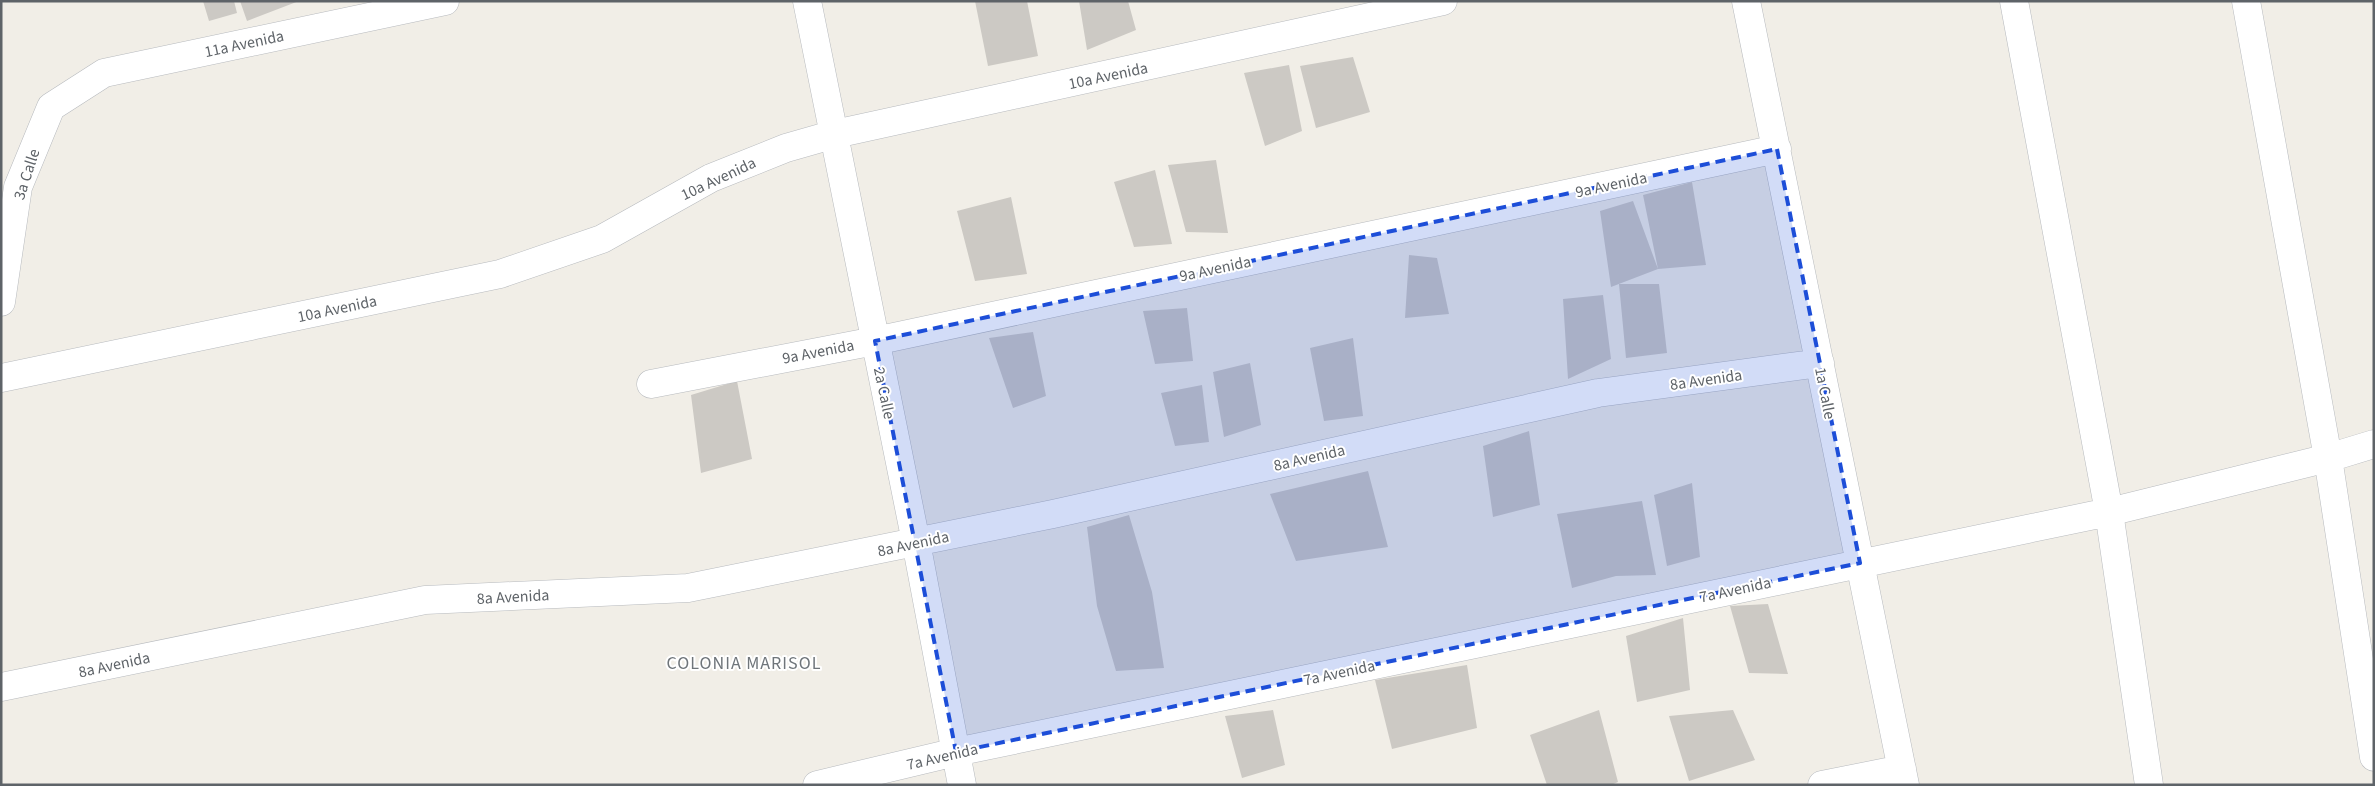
<svg xmlns="http://www.w3.org/2000/svg" width="2375" height="786" viewBox="0 0 2375 786" font-family="'Source Sans 3',sans-serif">
	<style>
		.building { fill: #ccc9c4 }
		.lines { fill: none; stroke-linecap: round; stroke-linejoin: round }
		.street-casing { stroke: #b7babe; stroke-width: 29 }
		.street { stroke: #fff; stroke-width: 28 }
		.marked { fill: #1d4ed8; fill-opacity: 0.2; stroke: #1d4ed8; stroke-width: 4; stroke-dasharray: 10 6; stroke-linejoin: round }
		.labels { text-anchor: middle; stroke-width: 4; stroke-linejoin: round; paint-order: stroke }
		.street-label { font-size: 16px; fill: #5e6368; stroke: #fff }
		.neighbourhood-label { font-size: 18px; letter-spacing: 1px; fill: #6f757a; stroke: #fff }
	</style>
	<rect width="100%" height="100%" fill="#f1eee7"/>
	<path class="building" d="M203,1h31l3,12 -28,8z
		M240,1h59l-52,20z
		M975,1h52l11,55 -50,10z
		M1079,1h49l8,29 -49,20z
		M1353,57l17,55 -54,16 -16,-62z
		M1289,65l13,66 -37,15 -21,-73z
		M1216,160l12,73 -42,-1 -18,-67z
		M1155,170l17,74 -38,3 -20,-65z
		M1692,182l14,83 -48,4 -47,18 -11,-76 33,-10 25,68 -15,-74z
		M1011,197l16,77 -52,7 -18,-70z
		M1409,255l28,3 12,56 -44,4z
		M1619,284h40l8,69 -41,5z
		M1603,295l8,64 -43,20 -5,-80z
		M1187,308l6,53 -38,3 -12,-53z
		M1033,332l13,64 -33,12 -24,-70z
		M1353,338l10,78 -39,5 -14,-73z
		M1250,363l11,62 -37,12 -11,-65z
		M737,381l15,78 -51,14 -10,-78z
		M1202,385l7,57 -34,4 -14,-53z
		M1529,431l11,74 -47,12 -10,-71z
		M1368,471l20,76 -92,14 -26,-67z
		M1692,483l8,74 -33,9 -13,-71z
		M1642,501l14,74 -40,1 -44,12 -15,-74z
		M1129,515l23,77 12,76 -48,3 -19,-65 -10,-79z
		M1768,604l20,70 -39,-1 -19,-67z
		M1683,618l7,72 -53,12 -11,-66z
		M1467,665l10,63 -85,21 -17,-69z
		M1273,710l12,55 -43,13 -17,-62z
		M1599,710l19,72 -7,3h-64l-17,-50z
		M1733,710l22,50 -66,21 -20,-65z"/>
	<g class="lines">
		<defs>
			<path id="street" d="M807,1l109,541 46,243
				M1746,1l159,784
				M2014,1l95,511 40,273
				M2246,1l82,457 46,299
				M1,302l17,-115 33,-80 53,-34 341,-72
				M1,378l499,-104 102,-35 109,-61 75,-30 49,-14 608,-133
				M651,384l224,-43 902,-192
				M1,687l424,-87 263,-12 365,-74 545,-121 222,-30
				M817,785l139,-33 1153,-240 219,-54 46,-14
				M1822,785l80,-16"/>
		</defs>
		<use href="#street" class="street-casing"/>
		<use href="#street" class="street"/>
	</g>
	<path class="marked" d="M1777,149l83,414 -904,189 -81,-411z"/>
	<g class="labels">
		<g class="street-label">
			<text transform="translate(244 43) rotate(-12)" y="6">11a Avenida</text>
			<text transform="translate(1108 75) rotate(-12)" y="6">10a Avenida</text>
			<text transform="translate(26 174) rotate(-72)" y="6">3a Calle</text>
			<text transform="translate(718 178) rotate(-25)" y="6">10a Avenida</text>
			<text transform="translate(1611 184) rotate(-12)" y="6">9a Avenida</text>
			<text transform="translate(1215 268) rotate(-12)" y="6">9a Avenida</text>
			<text transform="translate(337 308) rotate(-12)" y="6">10a Avenida</text>
			<text transform="translate(818 351) rotate(-11)" y="6">9a Avenida</text>
			<text transform="translate(1706 379) rotate(-8)" y="6">8a Avenida</text>
			<text transform="translate(885 393) rotate(78)" y="6">2a Calle</text>
			<text transform="translate(1826 393) rotate(79)" y="6">1a Calle</text>
			<text transform="translate(1309 457) rotate(-13)" y="6">8a Avenida</text>
			<text transform="translate(913 543) rotate(-12)" y="6">8a Avenida</text>
			<text transform="translate(1735 589) rotate(-12)" y="6">7a Avenida</text>
			<text transform="translate(513 596) rotate(-3)" y="6">8a Avenida</text>
			<text transform="translate(114 664) rotate(-12)" y="6">8a Avenida</text>
			<text transform="translate(1339 672) rotate(-12)" y="6">7a Avenida</text>
			<text transform="translate(942 756) rotate(-13)" y="6">7a Avenida</text>
		</g>
		<g class="neighbourhood-label">
			<text x="744" y="669">COLONIA MARISOL</text>
		</g>
	</g>
	<rect width="2375" height="786" fill="none" stroke="#5e6368" stroke-width="5"/>
</svg>
